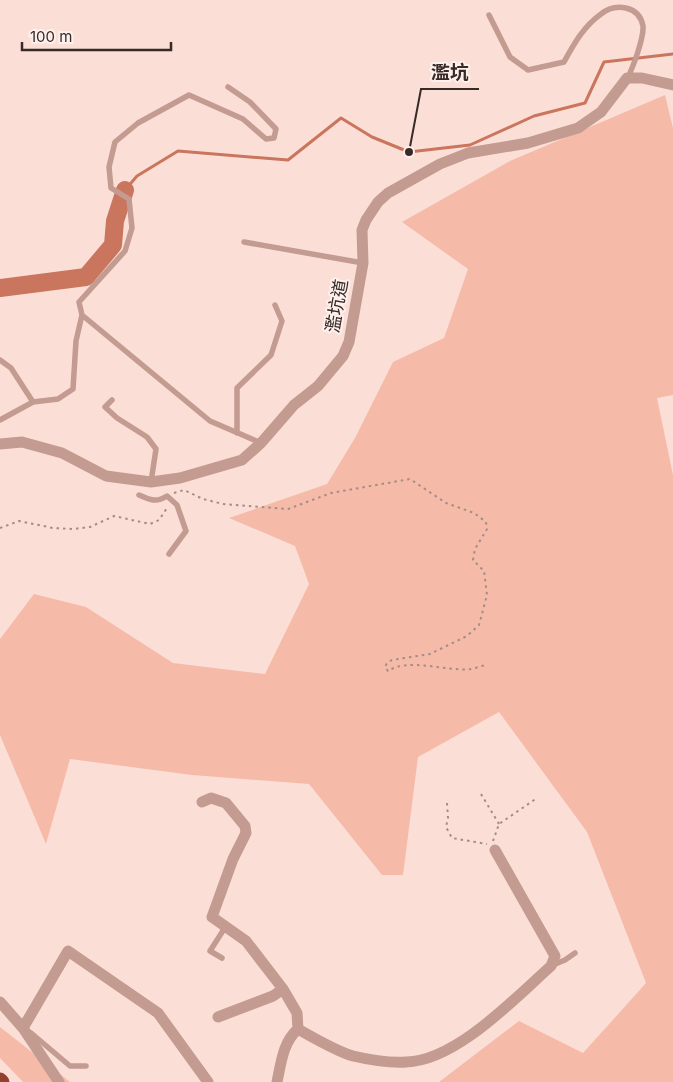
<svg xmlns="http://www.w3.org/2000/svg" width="673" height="1082" viewBox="0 0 673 1082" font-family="Inter,'Noto Sans TC',sans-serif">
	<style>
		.green { fill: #f6baa9 }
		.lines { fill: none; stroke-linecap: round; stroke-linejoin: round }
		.stream { stroke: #ca755d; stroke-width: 3 }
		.river { stroke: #ca755d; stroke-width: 18 }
		.path { stroke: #a28d87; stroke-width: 2; stroke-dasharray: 2.5 4; stroke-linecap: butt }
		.service { stroke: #c39b90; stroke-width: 5.5 }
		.minor { stroke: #c39b90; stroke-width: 11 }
		.motorway { stroke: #91412c; stroke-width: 15 }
		.labels { text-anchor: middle; stroke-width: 4; stroke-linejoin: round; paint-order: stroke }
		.street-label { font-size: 18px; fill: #372a27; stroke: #fef0ec }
		.leader { fill: none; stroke: #372a27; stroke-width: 2 }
		.callout-dot { fill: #372a27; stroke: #fef0ec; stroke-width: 2 }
		.callout-label { font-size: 19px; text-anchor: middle; font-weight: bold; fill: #372a27; stroke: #fef0ec; stroke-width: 4; stroke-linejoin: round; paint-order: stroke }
	</style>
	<rect width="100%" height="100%" fill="#fbdfd7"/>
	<path class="green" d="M665,95l8,33v267l-16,3 16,77v607h-234l80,-61 64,32 63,-70 -59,-151 -88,-120 -81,45 -15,118h-21l-73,-91 -117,-9 -122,-16 -24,85 -46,-109v-96l34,-45 52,13 87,56 92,11 44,-90 -14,-38 -66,-28 98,-34 28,-46 38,-76 51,-24 24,-69 -66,-47 108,-61z
		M0,1027l70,55h-47l-23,-24z"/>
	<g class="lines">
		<path class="stream" d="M125,190l12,-14 41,-25 110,9 53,-42 31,19 37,15 61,-7 64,-29 51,-13 19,-41 69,-8"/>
		<path class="river" d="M0,288l86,-11 27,-32 2,-24 10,-31"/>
		<path class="path" d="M174,493l10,-3 19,9 20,5 65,5 43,-16 79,-14 36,24 28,10 12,9 1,7 -12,20 -2,11 11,11 3,24 -8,30 -12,11 -37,18 -38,6 -5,3 -2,4 3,4c21,-14 58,1 83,-2 5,-1 10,-3 15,-4
			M0,528l19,-7 34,7 20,1 17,-2 24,-11 36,8 9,-4 8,-12
			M481,794l18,30
			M447,803l1,15 -2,9 6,11 35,6
			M493,841l6,-17 38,-26"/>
		<path class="service" d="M489,15l21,42 18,13 36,-8c10,-18 19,-35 37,-48 14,-11 38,-9 42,12 1,12 -10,41 -15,51
			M244,242l119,21
			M82,315l128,106 51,22
			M0,360l11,8 22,34
			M112,400l-7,7 12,11 30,19 9,12 -5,33
			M0,420l33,-18 25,-3 15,-10 3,-48 6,-26 -3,-13 46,-51 7,-23 -3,-29 -18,-11 -2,-21 6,-25 23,-19 51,-28 54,24 23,20 8,-1 2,-9 -26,-27 -22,-15
			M237,433v-45l34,-33 11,-34 -7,-16
			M139,495c11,5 17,8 28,1l10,9 9,26 -17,23
			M222,958l-12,-7 16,-25
			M553,965l12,-5 10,-7
			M31,1033l39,33h16"/>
		<path class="minor" d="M0,444l22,-2 40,11 44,23 45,6 29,-4 62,-18 19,-17 33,-38 24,-19 25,-30 6,-14 14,-79 -1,-33 4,-10 12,-18 10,-9 52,-29 28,-11 60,-10 50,-15 23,-16 26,-34h15l31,7
			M202,802l9,-4 15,5 19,23 1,7 -13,26 -21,58 34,24 37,48 14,24 1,16
			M0,1002l23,26
			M218,1017l55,-21 10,-7
			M59,1082l-36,-54 45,-77 90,62 50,69
			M277,1082c4,-19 6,-40 21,-53 16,9 38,22 55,27 17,4 36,7 53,6 50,-1 109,-64 145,-96l4,-10 -60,-106"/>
		<path class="motorway" d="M0,1080l2,2"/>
	</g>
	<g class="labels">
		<g class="street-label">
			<text transform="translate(337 306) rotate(-80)" y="6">濫坑道</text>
		</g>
	</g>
	<path class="leader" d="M409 152L421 89H479"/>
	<circle class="callout-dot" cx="409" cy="152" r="5"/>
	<g class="callout-label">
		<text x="450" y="79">濫坑</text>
	</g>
	<path d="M22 42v8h149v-8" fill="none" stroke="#372a27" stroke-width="2.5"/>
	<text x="30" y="42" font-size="15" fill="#372a27" stroke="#fef0ec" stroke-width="4" paint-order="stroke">100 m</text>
</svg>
